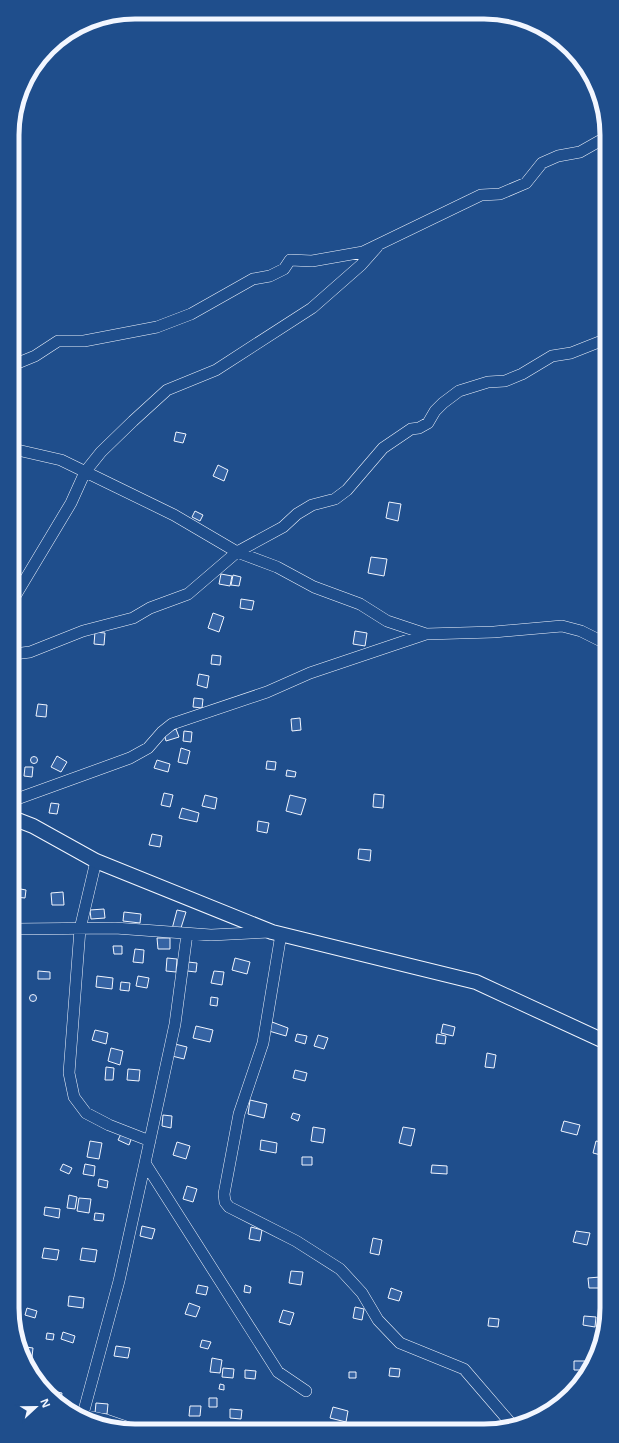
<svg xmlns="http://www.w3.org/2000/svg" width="619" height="1443" viewBox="0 0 619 1443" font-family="'Open Sans',sans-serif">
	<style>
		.building { fill: #3563a3; stroke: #f2f6ff }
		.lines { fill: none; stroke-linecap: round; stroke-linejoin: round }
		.minor-casing { stroke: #f2f6ff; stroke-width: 12 }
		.tertiary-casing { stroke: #f2f6ff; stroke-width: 16 }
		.minor { stroke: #1f4e8c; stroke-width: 11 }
		.tertiary { stroke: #1f4e8c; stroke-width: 14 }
		.rim { fill: none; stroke: #f2f6ff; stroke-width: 5 }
	</style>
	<rect width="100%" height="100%" fill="#1f4e8c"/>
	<path class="building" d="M176,432l10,2 -3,9 -9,-2z
		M218,465l10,5 -4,11 -11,-5z
		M389,502l12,2 -3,17 -12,-3z
		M195,511l8,4 -3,6 -8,-4z
		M371,557l16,2 -3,17 -16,-3z
		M221,574l11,2 -2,10 -11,-2z
		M233,575l8,2 -2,9 -8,-1z
		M241,599l13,2 -2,9 -12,-2z
		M213,613l11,4 -5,15 -11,-4z
		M355,631l12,2 -2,13 -12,-2z
		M95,632l10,1 -1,12 -10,-1z
		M212,655l9,1 -1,9 -9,-1z
		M199,674l10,2 -2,12 -10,-3z
		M194,698l9,1 -1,9 -9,-1z
		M38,704l9,1 -1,12 -10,-1z
		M15,718l5,3 -6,12v-14z
		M300,718l1,12 -9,1 -1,-12z
		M176,729l3,8 -13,4 -2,-8z
		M184,731l8,1 -1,10 -8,-1z
		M181,748l9,3 -3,13 -9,-2z
		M57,756l10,6 -6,10 -10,-5z
		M30.5 760a3.5 3.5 0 1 1 7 0a3.5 3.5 0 1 1-7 0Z
		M157,760l13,4 -2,8 -14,-4z
		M14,761l4,2 -4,8z
		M267,761l9,1 -1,8 -9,-1z
		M25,767h8l-1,10 -8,-1z
		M287,770l9,2 -1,5 -9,-1z
		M164,793l9,2 -3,12 -9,-2z
		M374,794l10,1 -1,13 -10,-1z
		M205,795l12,3 -2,11 -13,-3z
		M290,795l16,4 -5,16 -15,-4z
		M51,803l8,1 -2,10 -8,-1z
		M182,808l17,5 -2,9 -18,-4z
		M258,821l11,2 -2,10 -10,-2z
		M152,834l10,2 -2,11 -11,-2z
		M359,849l12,1 -1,11 -12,-2z
		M15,888l11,2 -1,8 -10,-1z
		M63,892l1,13h-12l-1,-12z
		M104,909l1,9 -14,1 -1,-9z
		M177,910l9,2 -6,19 -8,-2z
		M124,912l17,2 -1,9 -17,-2z
		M157,938h13v11h-12z
		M113,946h9v8h-8z
		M135,949l9,1 -1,13 -10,-1z
		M167,958l10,1 -1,13 -10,-1z
		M235,958l15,4 -3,12 -15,-4z
		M188,962l9,1 -1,9 -9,-1z
		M38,971l12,1v7h-12z
		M214,971l10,1 -2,13 -11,-2z
		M97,976l16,2 -1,11 -16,-2z
		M138,976l11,2 -2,10 -11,-2z
		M121,982l9,1 -1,8 -9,-1z
		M29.5 998a3.5 3.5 0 1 1 7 0a3.5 3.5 0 1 1-7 0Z
		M211,997l7,1 -1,8 -7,-1z
		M272,1022l16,6 -2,8 -17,-5z
		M443,1024l12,3 -2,9 -12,-3z
		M196,1026l17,4 -3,12 -17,-4z
		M95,1030l13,3 -2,11 -14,-4z
		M297,1034l10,2 -2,8 -10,-3z
		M437,1034l9,2 -1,8 -9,-1z
		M318,1035l10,3 -4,11 -10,-3z
		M175,1044l12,3 -3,12 -12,-3z
		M111,1048l12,3 -3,14 -12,-4z
		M487,1053l9,2 -2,13 -9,-1z
		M106,1067l8,1 -1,12h-8z
		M128,1069l12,1 -1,11 -12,-1z
		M295,1070l12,3 -2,8 -12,-3z
		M250,1100l17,4 -3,14 -16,-4z
		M293,1113l7,2 -2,6 -7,-3z
		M163,1115l9,1 -1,12 -9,-2z
		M564,1121l16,4 -3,10 -16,-4z
		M313,1127l12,2 -2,14 -12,-2z
		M403,1127l12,2 -4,17 -12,-3z
		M122,1132l10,5 -3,8 -11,-5z
		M261,1140l16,3 -1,10 -16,-3z
		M90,1141l12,2 -3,16 -12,-2z
		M596,1141l10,2 -1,13 -12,-3z
		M177,1142l13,4 -4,13 -13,-4z
		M302,1157h10v8h-10z
		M63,1164l9,4 -3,6 -9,-4z
		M85,1164l10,2 -1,10 -11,-2z
		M432,1165l15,1v8l-16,-1z
		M99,1179l9,2 -1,7 -9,-2z
		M187,1186l10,3 -4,13 -10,-3z
		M69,1195l8,2 -2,12 -8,-1z
		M79,1198l12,1 -2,14 -12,-2z
		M45,1207l15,2 -1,9 -15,-3z
		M95,1213l9,1 -1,7 -9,-1z
		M142,1226l13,3 -3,10 -12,-3z
		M251,1227l11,3 -2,11 -11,-2z
		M576,1231l14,2 -3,12 -14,-3z
		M373,1238l9,2 -3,15 -9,-2z
		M44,1248l15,2 -2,10 -15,-2z
		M82,1248l15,2 -2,12 -15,-2z
		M291,1271l12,1 -2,13 -12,-2z
		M600,1277v11h-11l-1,-10z
		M198,1285l10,2 -2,8 -10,-2z
		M245,1285l6,2 -1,6 -6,-1z
		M391,1288l11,4 -3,9 -11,-3z
		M69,1296l15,2 -1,10 -15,-2z
		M189,1303l11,4 -4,10 -11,-3z
		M355,1307l9,2 -2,11 -9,-2z
		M27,1308l10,3 -2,7 -10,-3z
		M283,1310l11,3 -4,12 -11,-3z
		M584,1316l12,1 -1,10 -12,-2z
		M489,1318l10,1 -1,8 -10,-1z
		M63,1332l12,4 -2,7 -12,-4z
		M47,1333l7,1 -1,6 -7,-1z
		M202,1340l9,2 -3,7 -8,-2z
		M19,1346l14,2 -1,9 -8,-1z
		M116,1346l14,2 -2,10 -14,-2z
		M212,1358l10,2 -2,13 -10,-1z
		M574,1361h11l1,9h-12z
		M223,1368l11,1 -1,9 -11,-1z
		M390,1368l10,1 -1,8 -10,-1z
		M245,1370l11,1 -1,8 -10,-1z
		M349,1372h7v6h-7z
		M220,1384l4,1v5l-5,-1z
		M48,1390l14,3 -1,7 -9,-1 -4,-5z
		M209,1398h8v9h-8z
		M96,1403l12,1 -1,10 -12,-1z
		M190,1406h11l-1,10h-11z
		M333,1407l15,4 -2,11 -16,-4z
		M230,1409l12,1 -1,9 -11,-1z"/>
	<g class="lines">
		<defs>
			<path id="minor" d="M13,365l22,-9 23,-15h26l73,-14 34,-13 62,-35 17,-3 14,-7 6,-9 22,1 51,-9 118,-57 19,-1 26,-11 16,-20 16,-7 22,-4 23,-13
				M13,449l48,11 113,55 63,37 40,15 37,20 46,17 27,17 39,13
				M14,598l57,-95 14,-31 16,-20 32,-31 34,-31 49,-20 96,-62 49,-43 16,-18
				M14,654l16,-2 53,-21 50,-13 17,-10 38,-14 49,-42 46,-25 14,-13 15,-9 23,-6 12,-9 36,-42 28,-19 8,-1 9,-5 7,-12 8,-8 16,-12 29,-9 17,-1 17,-7 30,-18 19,-3 33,-13
				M14,800l116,-42 18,-10 14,-16 10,-8 95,-32 43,-19 116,-39 68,-2 68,-6 19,5 24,12
				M96,861l-16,68 -11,144 5,24 12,16 23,12 41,16
				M15,929l100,-1 96,7 59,-3
				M281,934l-18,109 -24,71 -15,80 1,8 4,5 67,34 44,28 22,24 16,27 22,23 64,26 50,58
				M145,1163l133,209 28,19
				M83,1414l36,-133 26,-118 30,-139 12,-90
				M87,1416l19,4 26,9"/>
			<path id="tertiary" d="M15,819l18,7 63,35 176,71 204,50 130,60"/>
		</defs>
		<use href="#minor" class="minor-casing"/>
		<use href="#tertiary" class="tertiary-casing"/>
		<use href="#minor" class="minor"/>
		<use href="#tertiary" class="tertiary"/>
	</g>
	<path d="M0 0H619V1443H0ZM135 19H484A116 116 0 0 1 600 135V1308A116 116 0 0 1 484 1424H135A116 116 0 0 1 19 1308V135A116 116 0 0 1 135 19Z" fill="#1f4e8c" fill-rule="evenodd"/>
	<path class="rim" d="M135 19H484A116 116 0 0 1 600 135V1308A116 116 0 0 1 484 1424H135A116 116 0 0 1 19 1308V135A116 116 0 0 1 135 19Z"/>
	<g transform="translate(36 1407) rotate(68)" stroke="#1f4e8c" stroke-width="3" paint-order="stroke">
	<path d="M0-3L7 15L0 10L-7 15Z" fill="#f2f6ff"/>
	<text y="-6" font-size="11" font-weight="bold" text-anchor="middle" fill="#f2f6ff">N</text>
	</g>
</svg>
